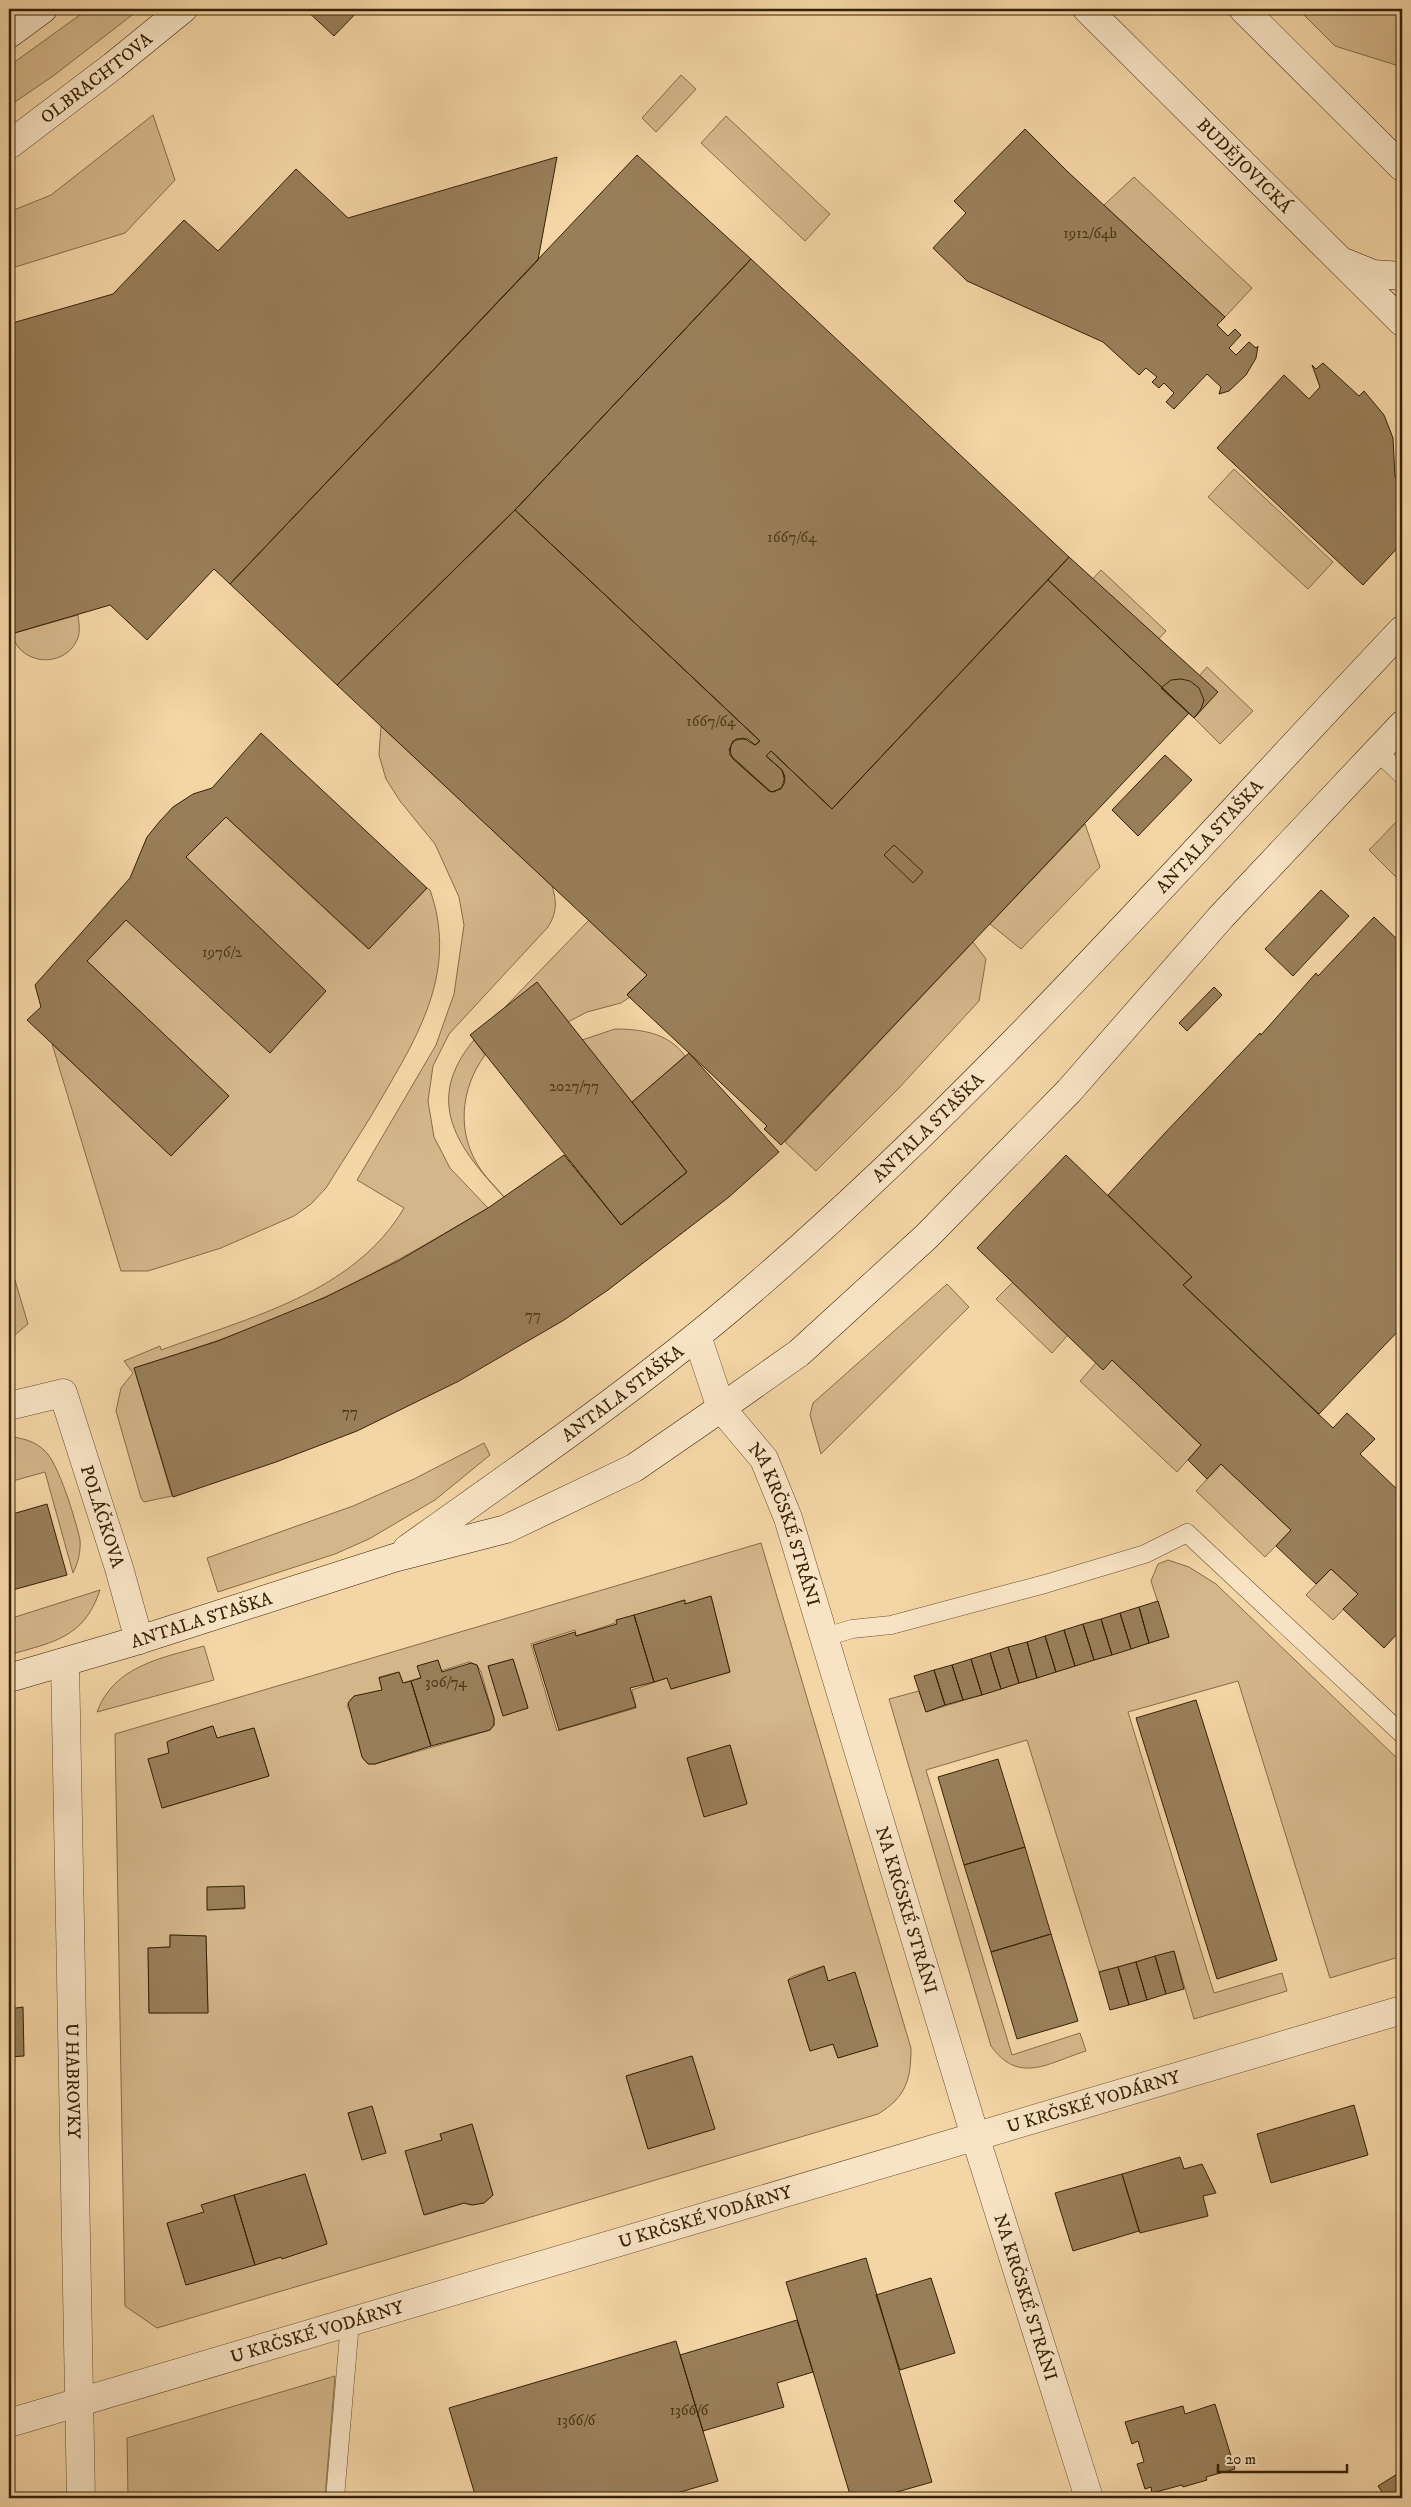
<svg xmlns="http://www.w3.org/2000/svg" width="1411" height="2507" viewBox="0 0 1411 2507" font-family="'IM FELL DW Pica',serif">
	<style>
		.green { fill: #d4b68b; stroke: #856c48; fill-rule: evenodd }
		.building { fill: #997f59; stroke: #362106 }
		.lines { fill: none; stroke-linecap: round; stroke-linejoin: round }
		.lane-casing { stroke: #664e2e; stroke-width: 19 }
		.street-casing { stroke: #664e2e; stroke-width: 29 }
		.secondary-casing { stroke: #362106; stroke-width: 29 }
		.lane { stroke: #f8e4c5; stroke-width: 18 }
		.street { stroke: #f8e4c5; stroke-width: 28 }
		.secondary { stroke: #f8e4c5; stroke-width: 28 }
		.labels { text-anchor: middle; stroke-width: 4; stroke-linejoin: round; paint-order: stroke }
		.number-label { font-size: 15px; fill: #4f381b }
		.street-label { font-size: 18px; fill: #362106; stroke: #f8e4c5 }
	</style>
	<rect width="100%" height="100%" fill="#f4d5a6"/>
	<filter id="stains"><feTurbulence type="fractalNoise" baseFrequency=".004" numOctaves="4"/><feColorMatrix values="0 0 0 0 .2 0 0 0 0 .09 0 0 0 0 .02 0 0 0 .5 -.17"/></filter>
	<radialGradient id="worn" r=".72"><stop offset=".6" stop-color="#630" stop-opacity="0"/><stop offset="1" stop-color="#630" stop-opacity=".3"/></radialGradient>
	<path class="green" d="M88,9h52l-87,67 -44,30v-40z
		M1298,9h104v58l-67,-21z
		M681,75l15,14 -40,43 -14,-14z
		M153,115l22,65 -50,53 -116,36v-57l42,-17z
		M726,116l104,98 -25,27 -104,-98z
		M1134,177l118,111 -27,29 -121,-112z
		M1234,469l99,93 -25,27 -100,-92z
		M1101,570l65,61 -30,32 -65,-61z
		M78,615c1,9 3,19 -2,27 -11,21 -41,24 -57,6 -3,-3 -5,-9 -8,-14z
		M1207,667l46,44 -33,33 -26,-26 3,-3 -4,-32z
		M381,726l171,160c5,15 5,27 -4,41l-99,107 -16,32 -5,35 6,36 16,31 38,40c-53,31 -105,62 -161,88 -61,30 -128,51 -193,72l38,128 -28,6 -3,-4 -25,-87 5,-23 12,-15 -9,-12 36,-15 1,4c87,-32 193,-57 243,-142l-47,-28 79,-135 18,-51 10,-69 -5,-28 -24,-53 -35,-43 -14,-22 -7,-24z
		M1402,816v67l-33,-33z
		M226,817l142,132 59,-61 3,2c26,74 -5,134 -42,197 -19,34 -41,67 -62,101l-15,16 -17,12 -73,32 -73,23h-27l-69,-227 119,112 58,-60 -142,-135 39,-41 200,71 -140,-134z
		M1085,824l15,43 -79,82 -31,-25z
		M589,920l58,55 -20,19 3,3 -9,6 -34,9 -19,10 -63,-15z
		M973,942l13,17 -7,42 -81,88 -82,82 -31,-29z
		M615,1029c26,0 54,4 70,27l-53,46 -50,-62z
		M474,1040l11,15c-25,34 -29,79 -4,115 7,10 16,18 23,27 -45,-48 -82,-95 -30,-157z
		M9,1260l19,64 -19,16z
		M1013,1282l55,53 -16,18 -56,-54z
		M947,1284l22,23 -148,147 -11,-39 3,-12z
		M1112,1360l89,85 -24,27 -97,-91 16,-18z
		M9,1436c14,3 24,4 35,14 14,11 32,71 36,90 1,11 -2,23 -7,33l-28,-101 -36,10z
		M484,1443l6,12 -55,45 -66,39 -34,15 -117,38 -11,-34 146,-52 61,-27z
		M1221,1464l70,66 -26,27 -69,-66z
		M761,1543l150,505c0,32 -5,49 -33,66l-721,214 -32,-22 -10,-572zM711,1596l19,76 -59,17 -4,-11 -35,12 4,18 -79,23 -26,-87 44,-14 1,6 108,-36 1,4zM513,1659l15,49 -25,7 -15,-49zM469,1662l8,3 4,7 13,46v7l-4,5 -115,34h-7l-5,-5 -11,-44 -5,-9 5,-8 30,-8 -3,-13 20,-5 4,11zM212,1726l5,12 37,-10 15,48 -106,32 -15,-49 21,-6 -2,-11 4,-2zM730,1745l17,58 -43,13 -17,-58zM244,1886v23l-37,1zM170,1935l36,1 2,76 -59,1 -1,-65 22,-1zM824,1966l4,15 49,65 -39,12 -5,-14 -23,7 -22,-71 3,-3zM692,2056l22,73 -66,20 -22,-73zM372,2107l13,46 -23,6 -14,-46zM472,2124l21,71 -9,8 -12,2 -8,-2 -39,12 17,-75 -2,-6zM305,2174l22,69 -45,16 -1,-2 -95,28 -19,-61 37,-12 -2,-7z
		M1168,1560l21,7 27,17 186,179v193l-72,22 -92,-297 -110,31 86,281 68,-20 5,18 -93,28 -20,-68 -75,21 -72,-232 -101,30 86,285 68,-22 6,18c-38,12 -67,34 -95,-5l-102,-347 30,-8 7,21 243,-75 -18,-56 7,-17z
		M1331,1569l27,25 -25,26 -27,-25z
		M100,1590c-16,49 -48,52 -91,65v-36z
		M204,1646l10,34 -117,32c17,-46 64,-54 107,-66z
		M335,2376l-10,122h-195l-2,-3 -1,-57z"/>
	<path class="building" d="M305,9h55l-26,27z
		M1025,129l43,43 157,145 -8,8 11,11 7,-7 6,6 -12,13 7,7 13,-13 7,6 2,-2 -2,12 -10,17 -17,16 -10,3 2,-7 -14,-13 -33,35 -8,-7 8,-9 -10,-10 -5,5 -7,-6 5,-5 -11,-9 -7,7 -36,-33 -136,-61 -34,-33 33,-35 -12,-12z
		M637,155l114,104 -236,251 -178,175 -107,-101z
		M557,157l-19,103 -308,324 -16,-15 -67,71 -37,-35 -99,29 -2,-9v-301l104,-30 71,-74 34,31 78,-82 52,49z
		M751,259l318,298 -237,252 -61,-58 -5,5 16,14 3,7 -3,10 -8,5 -5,-1 -36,-32 -4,-9 4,-9 10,-3 12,7 5,-4 -245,-231z
		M1323,363l36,33 5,-5 20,24 9,23 2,39 7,7v59l-39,42 -146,-137 67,-73 25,24 11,-12 -8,-22 4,4z
		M515,510l245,231 -5,4 -7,-6h-12l-5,6 -1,10 41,37 10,-3 4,-7 -3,-12 -16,-14 5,-5 61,58 216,-229 141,133 -408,432 -17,-16 3,-3 -140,-131 20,-20 -310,-290z
		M1069,557l149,135 -24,26 -146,-138z
		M1181,679l9,2 9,7 5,12 -3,9 -7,9 -33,-30 10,-8z
		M261,733l166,155 -58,61 -143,-132 -40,40 140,134 -56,62 -144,-133 -39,41 142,135 -58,60 -144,-136 14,-13 -6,-22 95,-107 17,-41 13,-16 13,-14 20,-13 19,-6z
		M1165,755l27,25 -54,56 -26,-26z
		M894,845l29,27 -10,11 -29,-28z
		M1321,890l28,26 -56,60 -28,-27z
		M1374,917l28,27v383l-83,87 -136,-129 9,-8 -84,-82 56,-61 96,-101 1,2 55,-62 2,3z
		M537,982l150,190 -66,53 -151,-190z
		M1214,987l8,8 -35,36 -8,-8z
		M689,1053l90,99 -50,45 -121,93 -44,30 -105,61 -102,50 -81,31 -103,35 -39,-129 84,-27 108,-44 74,-37 88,-52 76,-53 57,70 66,-53 -55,-70z
		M1066,1155l126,122 -9,8 150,143 14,-15 28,26 -15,15 42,40v143l-4,-4 -14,15 -41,-39 15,-15 -27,-25 -15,15 -40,-38 15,-16 -70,-66 -14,15 -19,-19 13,-15 -89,-85 -9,10 -126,-122z
		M47,1504l20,71 -58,16v-76z
		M711,1596l19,76 -59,17 -4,-11 -13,4 -20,-67 51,-15v4z
		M1158,1601l11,36 -20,6 -10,-36z
		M1139,1607l10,36 -18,6 -11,-36z
		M1120,1613l11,36 -19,6 -11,-36z
		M634,1615l20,67 -24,6 6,19 -77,23 -26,-85 42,-13 1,4 41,-12 -1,-4z
		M1101,1619l11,36 -18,5 -11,-36z
		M1083,1624l11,36 -19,6 -11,-36z
		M1064,1630l11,36 -19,6 -11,-36z
		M1045,1636l11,36 -19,6 -10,-36z
		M1027,1642l10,36 -18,5 -11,-36z
		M1008,1647l11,36 -18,6 -11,-36z
		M990,1653l11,36 -19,6 -11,-36z
		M513,1659l15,49 -25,8 -15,-50z
		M971,1659l11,36 -19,5 -11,-35z
		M438,1660l4,12 29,-9 6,2 17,53v7l-4,5 -59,16 -20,-65 10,-3 -4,-12z
		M952,1665l11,35 -18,5 -11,-35z
		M934,1670l11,35 -19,7 -12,-36z
		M399,1672l4,11 8,-2 20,65 -56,18h-7l-6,-7 -14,-54 6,-7 28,-6 -3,-12z
		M1196,1700l81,260 -60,19 -81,-261z
		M213,1726l4,12 37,-10 15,48 -107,32 -14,-49 21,-6 -2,-11 4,-2z
		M730,1745l17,59 -43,13 -17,-59z
		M998,1759l27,88 -61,18 -26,-88z
		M1025,1847l26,87 -60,18 -27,-87z
		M244,1886l1,22 -38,2v-23z
		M1051,1934l27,87 -61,18 -26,-87z
		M170,1935l36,1 2,77h-59l-1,-65 22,-1z
		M1174,1951l10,38 -18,5 -11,-38z
		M1155,1956l11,38 -19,6 -11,-38z
		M1136,1962l11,38 -18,5 -11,-38z
		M824,1966l4,15 27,-9 23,74 -40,12 -5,-14 -23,7 -22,-71z
		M1118,1967l11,38 -19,5 -11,-38z
		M23,2007l1,49 -15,1v-48z
		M692,2056l23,73 -67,20 -22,-73z
		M1354,2105l14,50 -97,28 -14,-49z
		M372,2106l14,47 -24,7 -14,-47z
		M472,2124l21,71 -9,8 -12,2 -8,-2 -40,12 -19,-64 37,-11 -2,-6z
		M1180,2157l4,12 18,-5 14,29 -13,3 5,20 -68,17 -18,-59z
		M305,2174l22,70 -45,15 -1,-2 -26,8 -21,-70z
		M1122,2174l17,57 -66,20 -18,-58z
		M234,2195l21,70 -69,20 -19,-62 37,-11 -3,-7z
		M866,2258l66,224 -56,16h-25l-65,-216z
		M931,2278l24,75 -55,17 -24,-75z
		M797,2320l16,52 -36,11 7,24 -81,24 -23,-76z
		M676,2341l42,140 -58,17h-184l-27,-90z
		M1215,2404l20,65 -29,8 1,3 -24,7 -1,-2 -30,8 -1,-6 -6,2 -8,-25 7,-2 -6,-21 -6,3 -7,-22 58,-16 2,8z
		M1402,2471v27h-16l-8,-12z"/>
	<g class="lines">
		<defs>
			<path id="lane" d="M1377,751l25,24
				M825,1637l27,-8 39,-4 154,-41 100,-30 42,-21 215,201
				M335,2498l15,-176"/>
			<g id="street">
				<path id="s1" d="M697,1336l24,72 43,51 24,59 187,618 114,362"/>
				<path id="s2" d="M9,1406l54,-13 56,175 20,72"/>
				<path id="s3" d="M65,1662l16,836"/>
				<path id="s4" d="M9,2423l1393,-413"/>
			</g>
			<g id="secondary">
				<path id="s5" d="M1087,9l315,313"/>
				<path d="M1243,9l159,158"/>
				<path d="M9,34l34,-25"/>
				<path id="s6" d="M9,145l104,-79 70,-57"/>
				<path d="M1346,263l27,11 29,2"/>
				<path id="s7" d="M407,1549c115,-82 232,-162 339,-254 237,-203 442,-439 656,-665"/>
				<path id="s8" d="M9,1678l130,-38 255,-82 112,-29 128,-61 87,-60 78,-55 128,-117 142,-145 152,-174 181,-192"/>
			</g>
		</defs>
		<use href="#lane" class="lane-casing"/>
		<use href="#street" class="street-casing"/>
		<use href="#secondary" class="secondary-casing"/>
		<use href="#lane" class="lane"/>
		<use href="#street" class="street"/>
		<use href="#secondary" class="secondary"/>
	</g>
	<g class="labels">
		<g class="number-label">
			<text x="1090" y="238">1912/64b</text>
			<text x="792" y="542">1667/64</text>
			<text x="711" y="726">1667/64</text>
			<text x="222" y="957">1976/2</text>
			<text x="574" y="1091">2027/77</text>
			<text x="533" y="1320">77</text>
			<text x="350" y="1417">77</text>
			<text x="446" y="1687">306/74</text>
			<text x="689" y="2415">1366/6</text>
			<text x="576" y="2425">1366/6</text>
		</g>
		<g class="street-label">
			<text dy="6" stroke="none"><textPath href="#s6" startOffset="110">OLBRACHTOVA</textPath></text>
			<text dy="6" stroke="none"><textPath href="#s5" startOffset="222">BUDĚJOVICKÁ</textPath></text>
			<text dy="6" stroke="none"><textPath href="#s7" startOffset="1076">ANTALA STAŠKA</textPath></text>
			<text dy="6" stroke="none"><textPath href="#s7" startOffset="671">ANTALA STAŠKA</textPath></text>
			<text dy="6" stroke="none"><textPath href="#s7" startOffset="266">ANTALA STAŠKA</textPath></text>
			<text dy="6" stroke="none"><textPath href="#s2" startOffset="185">POLÁČKOVA</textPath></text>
			<text dy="6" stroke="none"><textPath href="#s1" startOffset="211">NA KRČSKÉ STRÁNI</textPath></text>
			<text dy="6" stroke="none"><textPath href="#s8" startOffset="201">ANTALA STAŠKA</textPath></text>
			<text dy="6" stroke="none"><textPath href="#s1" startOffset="616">NA KRČSKÉ STRÁNI</textPath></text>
			<text dy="6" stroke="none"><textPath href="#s3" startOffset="419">U HABROVKY</textPath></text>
			<text dy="6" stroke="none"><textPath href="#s4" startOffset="1131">U KRČSKÉ VODÁRNY</textPath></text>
			<text dy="6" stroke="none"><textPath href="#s4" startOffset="726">U KRČSKÉ VODÁRNY</textPath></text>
			<text dy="6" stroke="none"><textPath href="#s1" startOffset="1021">NA KRČSKÉ STRÁNI</textPath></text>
			<text dy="6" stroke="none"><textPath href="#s4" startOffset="321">U KRČSKÉ VODÁRNY</textPath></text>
		</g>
	</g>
	<rect width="1411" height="2507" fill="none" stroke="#f4d5a6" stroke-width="30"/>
	<rect x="10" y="10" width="1391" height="2487" fill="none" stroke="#362106" stroke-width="2.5"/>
	<rect x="15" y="15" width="1381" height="2477" fill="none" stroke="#362106"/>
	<path d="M1218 2464v8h129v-8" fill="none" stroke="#362106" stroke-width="2.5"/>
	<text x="1226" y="2464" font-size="15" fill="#362106" stroke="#f8e4c5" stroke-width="4" paint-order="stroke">20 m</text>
	<rect width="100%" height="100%" filter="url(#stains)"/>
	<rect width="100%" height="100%" fill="url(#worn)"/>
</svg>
